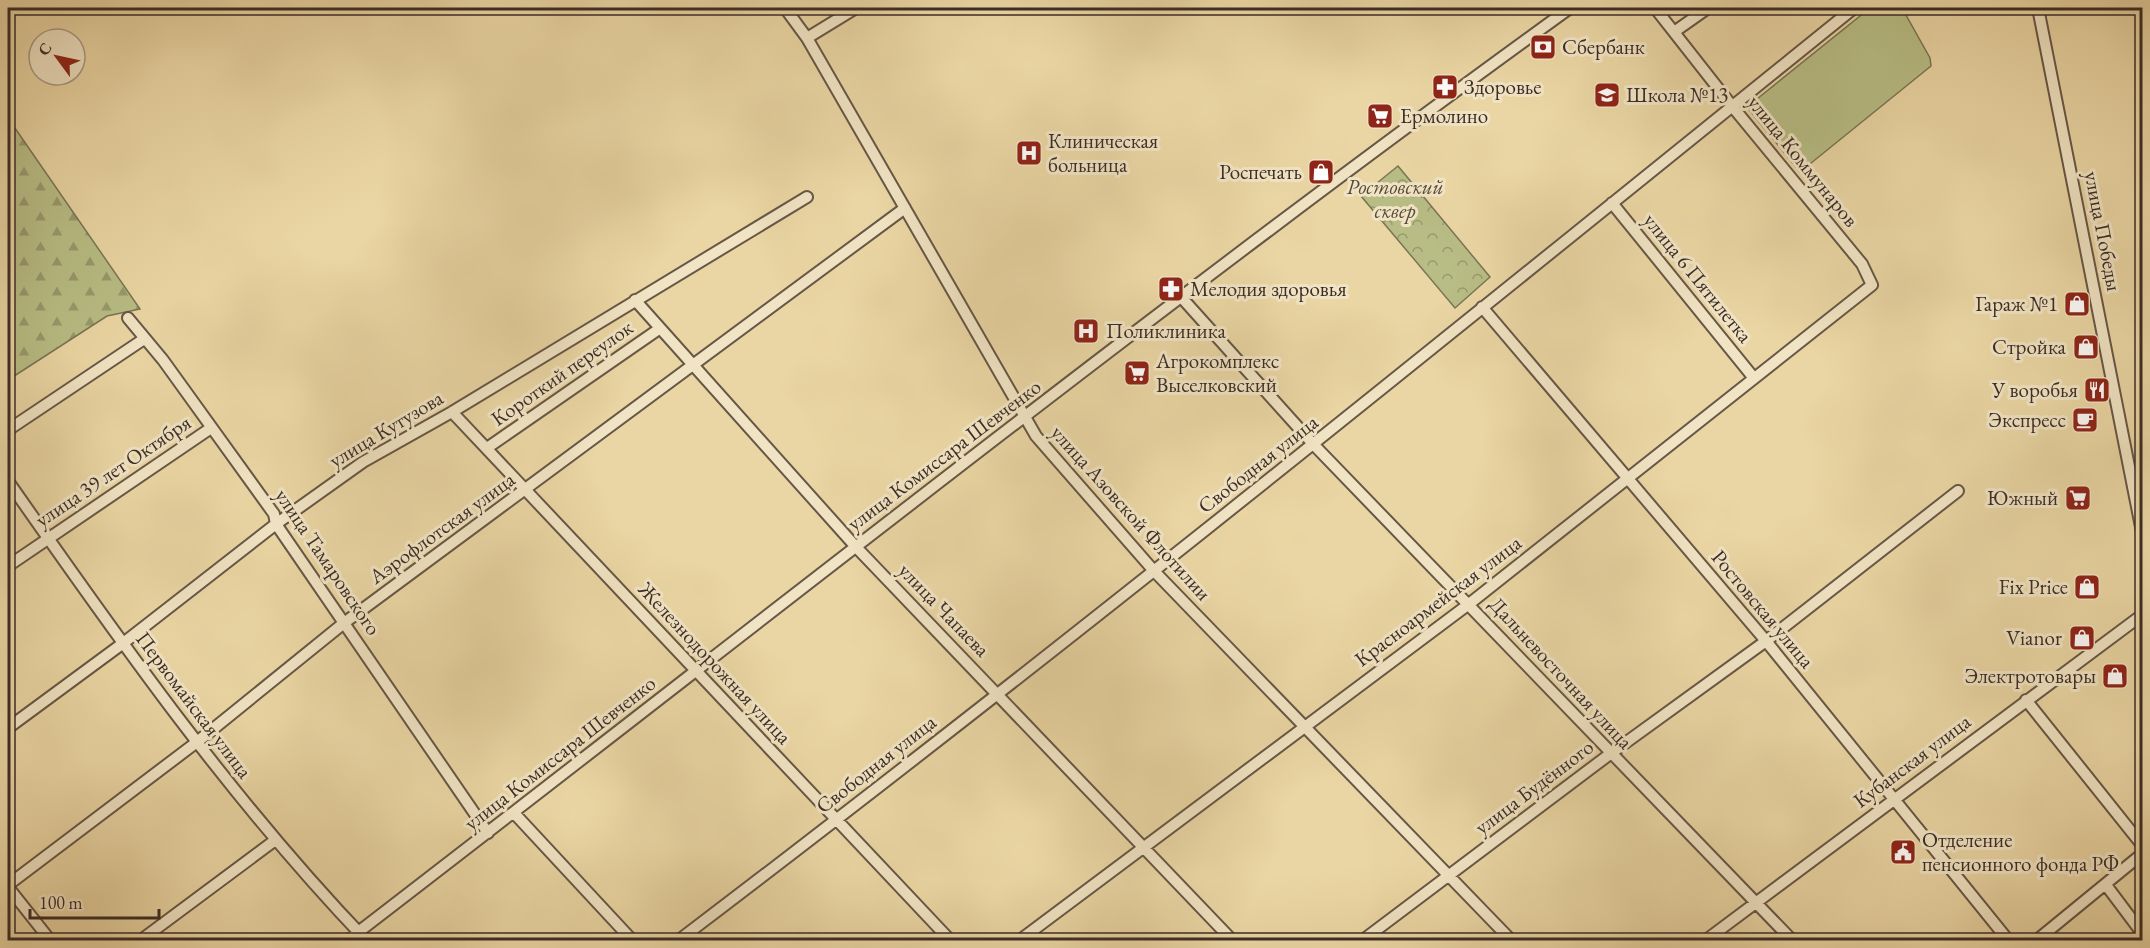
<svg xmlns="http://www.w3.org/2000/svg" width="2150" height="948" viewBox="0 0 2150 948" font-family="'EB Garamond',serif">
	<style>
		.forest { fill: url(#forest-firs); stroke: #7a7556; stroke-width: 1.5 }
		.park { fill: url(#park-crowns); stroke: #7a7556; stroke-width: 1.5 }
		.pitch { fill: #b8bd85; stroke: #7a7556; stroke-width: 1.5 }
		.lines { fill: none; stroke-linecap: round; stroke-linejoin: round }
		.minor-casing { stroke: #675746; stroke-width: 14 }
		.minor { stroke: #f1e4c4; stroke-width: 10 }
		.labels { text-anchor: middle; stroke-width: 6; stroke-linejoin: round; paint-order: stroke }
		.poi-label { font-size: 21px; fill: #3b2d26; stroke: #f1e4c4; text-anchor: start }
		.street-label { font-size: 21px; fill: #3b2d26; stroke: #f1e4c4 }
		.park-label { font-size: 21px; font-style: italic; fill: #544a39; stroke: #f1e4c4 }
	</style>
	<defs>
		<pattern id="forest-firs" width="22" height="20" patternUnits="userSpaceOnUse" patternTransform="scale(1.5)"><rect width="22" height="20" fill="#b8bd85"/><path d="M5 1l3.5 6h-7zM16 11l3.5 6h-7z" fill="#979a6d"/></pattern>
		<pattern id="park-crowns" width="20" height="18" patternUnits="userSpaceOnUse" patternTransform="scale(1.5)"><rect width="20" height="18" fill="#b8bd85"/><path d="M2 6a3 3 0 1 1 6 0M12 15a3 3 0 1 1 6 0" fill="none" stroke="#979a6d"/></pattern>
	</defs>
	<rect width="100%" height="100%" fill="#ead6a4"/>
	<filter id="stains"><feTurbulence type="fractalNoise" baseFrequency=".00333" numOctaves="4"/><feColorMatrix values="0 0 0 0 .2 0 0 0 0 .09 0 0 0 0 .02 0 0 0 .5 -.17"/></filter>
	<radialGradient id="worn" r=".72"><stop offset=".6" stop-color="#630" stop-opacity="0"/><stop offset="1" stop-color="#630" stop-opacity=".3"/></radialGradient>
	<path class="forest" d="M8,118l132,191 -33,7 -99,64v-186l6,-10 -6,-8z"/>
	<path class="park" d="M1398,166l92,111 -35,31 -94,-112z"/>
	<path class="pitch" d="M1870,8h32l28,50 1,8 -131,106 -53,-65z"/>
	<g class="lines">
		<defs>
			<path id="minor" d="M785,8l22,30 229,398 118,135 357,369
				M2038,8l104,524
				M1674,32l34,-24
				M807,38l49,-30
				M1612,203l141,174
				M1182,298l132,147 478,495
				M635,300l221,247 376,393
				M1482,307l284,334 242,299
				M128,318l35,42 111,154 2,10 212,309
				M452,412l498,528
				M8,430l136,-91
				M487,448l172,-119
				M8,481c111,159 223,318 358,459
				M8,566l203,-138
				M2026,700l116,145
				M8,728l114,-84 154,-120 87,-62 89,-50 355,-215
				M514,813l118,127
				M8,885l189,-143 147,-119 561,-415
				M2106,885l36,48
				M8,887l42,53
				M141,940l133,-99
				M348,940c406,-312 807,-632 1222,-932
				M679,940c398,-302 786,-618 1175,-932
				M1020,940l449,-336 403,-319 -10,-21 -130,-158 -77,-98
				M1363,940l247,-186 156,-113 192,-150
				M1706,940l436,-325
				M2037,940l105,-86"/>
		</defs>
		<use href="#minor" class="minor-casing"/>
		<use href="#minor" class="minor"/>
	</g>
	<defs>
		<symbol id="bank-square" viewBox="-11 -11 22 22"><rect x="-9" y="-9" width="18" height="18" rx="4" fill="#8f2418" stroke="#f1e4c4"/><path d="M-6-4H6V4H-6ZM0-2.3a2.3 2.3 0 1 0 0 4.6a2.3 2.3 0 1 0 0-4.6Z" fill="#fff"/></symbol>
		<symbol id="pharmacy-square" viewBox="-11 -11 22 22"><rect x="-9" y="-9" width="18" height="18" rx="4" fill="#8f2418" stroke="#f1e4c4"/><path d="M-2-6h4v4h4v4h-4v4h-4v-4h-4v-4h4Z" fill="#fff"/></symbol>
		<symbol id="school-square" viewBox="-11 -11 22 22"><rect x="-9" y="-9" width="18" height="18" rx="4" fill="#8f2418" stroke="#f1e4c4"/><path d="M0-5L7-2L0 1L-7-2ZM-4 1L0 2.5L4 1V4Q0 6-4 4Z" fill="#fff"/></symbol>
		<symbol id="supermarket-square" viewBox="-11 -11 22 22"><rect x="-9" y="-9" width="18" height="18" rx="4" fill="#8f2418" stroke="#f1e4c4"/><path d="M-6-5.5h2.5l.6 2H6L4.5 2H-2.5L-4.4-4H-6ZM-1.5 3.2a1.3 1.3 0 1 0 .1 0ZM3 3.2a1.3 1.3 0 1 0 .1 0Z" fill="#fff"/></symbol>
		<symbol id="hospital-square" viewBox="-11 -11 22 22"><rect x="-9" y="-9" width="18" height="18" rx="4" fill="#8f2418" stroke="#f1e4c4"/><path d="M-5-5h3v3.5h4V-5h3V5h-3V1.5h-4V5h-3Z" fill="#fff"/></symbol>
		<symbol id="shop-square" viewBox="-11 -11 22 22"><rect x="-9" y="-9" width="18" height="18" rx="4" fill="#8f2418" stroke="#f1e4c4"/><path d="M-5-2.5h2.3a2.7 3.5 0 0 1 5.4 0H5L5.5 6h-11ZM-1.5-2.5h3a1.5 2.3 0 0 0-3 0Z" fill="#fff"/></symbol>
		<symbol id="restaurant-square" viewBox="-11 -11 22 22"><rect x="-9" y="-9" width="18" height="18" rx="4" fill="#8f2418" stroke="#f1e4c4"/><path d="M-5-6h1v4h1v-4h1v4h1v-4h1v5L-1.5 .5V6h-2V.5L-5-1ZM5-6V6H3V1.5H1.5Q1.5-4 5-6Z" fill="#fff"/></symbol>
		<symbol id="cafe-square" viewBox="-11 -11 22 22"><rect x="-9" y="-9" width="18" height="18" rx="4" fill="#8f2418" stroke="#f1e4c4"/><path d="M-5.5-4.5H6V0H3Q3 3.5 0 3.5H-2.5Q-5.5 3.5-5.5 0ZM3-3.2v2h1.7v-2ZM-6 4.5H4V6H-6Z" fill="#fff"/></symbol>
		<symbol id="civic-square" viewBox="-11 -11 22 22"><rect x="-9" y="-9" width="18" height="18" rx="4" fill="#8f2418" stroke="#f1e4c4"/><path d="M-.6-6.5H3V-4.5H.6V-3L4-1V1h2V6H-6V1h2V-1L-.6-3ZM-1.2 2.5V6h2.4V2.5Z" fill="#fff"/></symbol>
	</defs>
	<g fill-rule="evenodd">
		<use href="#bank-square" x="1528" y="32" width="30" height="30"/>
		<use href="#pharmacy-square" x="1430" y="72" width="30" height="30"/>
		<use href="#school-square" x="1592" y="80" width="30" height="30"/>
		<use href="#supermarket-square" x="1365" y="101" width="30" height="30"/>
		<use href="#hospital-square" x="1014" y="138" width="30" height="30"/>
		<use href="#shop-square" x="1306" y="157" width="30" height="30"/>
		<use href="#pharmacy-square" x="1156" y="274" width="30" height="30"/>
		<use href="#shop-square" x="2062" y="289" width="30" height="30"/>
		<use href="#hospital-square" x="1071" y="316" width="30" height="30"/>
		<use href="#shop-square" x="2071" y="332" width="30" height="30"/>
		<use href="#supermarket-square" x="1122" y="358" width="30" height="30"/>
		<use href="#restaurant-square" x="2082" y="375" width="30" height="30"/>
		<use href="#cafe-square" x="2070" y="405" width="30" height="30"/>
		<use href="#supermarket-square" x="2063" y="483" width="30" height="30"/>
		<use href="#shop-square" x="2072" y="572" width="30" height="30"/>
		<use href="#shop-square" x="2067" y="623" width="30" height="30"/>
		<use href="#shop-square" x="2100" y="661" width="30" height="30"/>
		<use href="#civic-square" x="1888" y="837" width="30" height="30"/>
	</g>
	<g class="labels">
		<g class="poi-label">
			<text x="1562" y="54">Сбербанк</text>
			<text x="1464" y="94">Здоровье</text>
			<text x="1626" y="102">Школа №13</text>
			<text x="1400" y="123">Ермолино</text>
			<text x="1048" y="148">Клиническая<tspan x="1048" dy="24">больница</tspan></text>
			<text x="1302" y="179" text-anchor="end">Роспечать</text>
			<text x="1190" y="296">Мелодия здоровья</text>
			<text x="2058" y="311" text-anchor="end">Гараж №1</text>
			<text x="1106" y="338">Поликлиника</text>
			<text x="2066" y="354" text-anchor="end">Стройка</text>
			<text x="1156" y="368">Агрокомплекс<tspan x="1156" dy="24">Выселковский</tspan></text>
			<text x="2078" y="397" text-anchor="end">У воробья</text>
			<text x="2066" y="427" text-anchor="end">Экспресс</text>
			<text x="2058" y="505" text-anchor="end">Южный</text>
			<text x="2068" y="594" text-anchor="end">Fix Price</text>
			<text x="2062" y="645" text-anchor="end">Vianor</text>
			<text x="2096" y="683" text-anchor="end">Электротовары</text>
			<text x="1922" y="847">Отделение<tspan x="1922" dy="24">пенсионного фонда РФ</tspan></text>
		</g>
		<g class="street-label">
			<text transform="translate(1803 161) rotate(51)" y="7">улица Коммунаров</text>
			<text transform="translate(2103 231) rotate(79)" y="7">улица Победы</text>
			<text transform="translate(1698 278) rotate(51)" y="7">улица 6 Пятилетка</text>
			<text transform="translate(562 373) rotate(-35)" y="7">Короткий переулок</text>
			<text transform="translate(386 429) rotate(-31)" y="7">улица Кутузова</text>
			<text transform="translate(944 455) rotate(-37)" y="7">улица Комиссара Шевченко</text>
			<text transform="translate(1258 464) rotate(-38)" y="7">Свободная улица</text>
			<text transform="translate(113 471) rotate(-34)" y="7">улица 39 лет Октября</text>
			<text transform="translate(1131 513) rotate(48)" y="7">улица Азовской Флотилии</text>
			<text transform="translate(442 528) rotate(-36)" y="7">Аэрофлотская улица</text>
			<text transform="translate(328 562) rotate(56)" y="7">улица Тамаровского</text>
			<text transform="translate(1438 601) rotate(-37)" y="7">Красноармейская улица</text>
			<text transform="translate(1763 609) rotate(50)" y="7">Ростовская улица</text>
			<text transform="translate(944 610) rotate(46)" y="7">улица Чапаева</text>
			<text transform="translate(715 663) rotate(47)" y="7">Железнодорожная улица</text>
			<text transform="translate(1561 673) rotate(47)" y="7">Дальневосточная улица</text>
			<text transform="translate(194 705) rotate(53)" y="7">Первомайская улица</text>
			<text transform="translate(560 753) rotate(-38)" y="7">улица Комиссара Шевченко</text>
			<text transform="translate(1912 761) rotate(-37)" y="7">Кубанская улица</text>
			<text transform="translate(876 764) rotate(-38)" y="7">Свободная улица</text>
			<text transform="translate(1534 787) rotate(-37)" y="7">улица Будённого</text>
		</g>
		<g class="park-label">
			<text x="1395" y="194">Ростовский<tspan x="1395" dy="24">сквер</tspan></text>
		</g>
	</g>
	<rect width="2150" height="948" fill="none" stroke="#ead6a4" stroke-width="30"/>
	<rect x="9" y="9" width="2132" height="930" fill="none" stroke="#3b2d26" stroke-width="3"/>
	<rect x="15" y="15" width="2120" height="918" fill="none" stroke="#3b2d26" stroke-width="1.5"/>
	<g transform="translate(57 57) rotate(303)"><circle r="28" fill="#f1e4c4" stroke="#a89b85" stroke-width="1.5"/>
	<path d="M0-4.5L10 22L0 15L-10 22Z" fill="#8f2418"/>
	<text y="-9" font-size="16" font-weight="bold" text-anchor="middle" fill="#3b2d26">С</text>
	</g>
	<path d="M30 909v9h129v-9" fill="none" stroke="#3b2d26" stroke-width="3"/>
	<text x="39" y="909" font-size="18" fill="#3b2d26" stroke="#f1e4c4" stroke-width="4.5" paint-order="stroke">100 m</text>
	<rect width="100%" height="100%" filter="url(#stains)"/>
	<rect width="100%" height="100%" fill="url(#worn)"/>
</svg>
